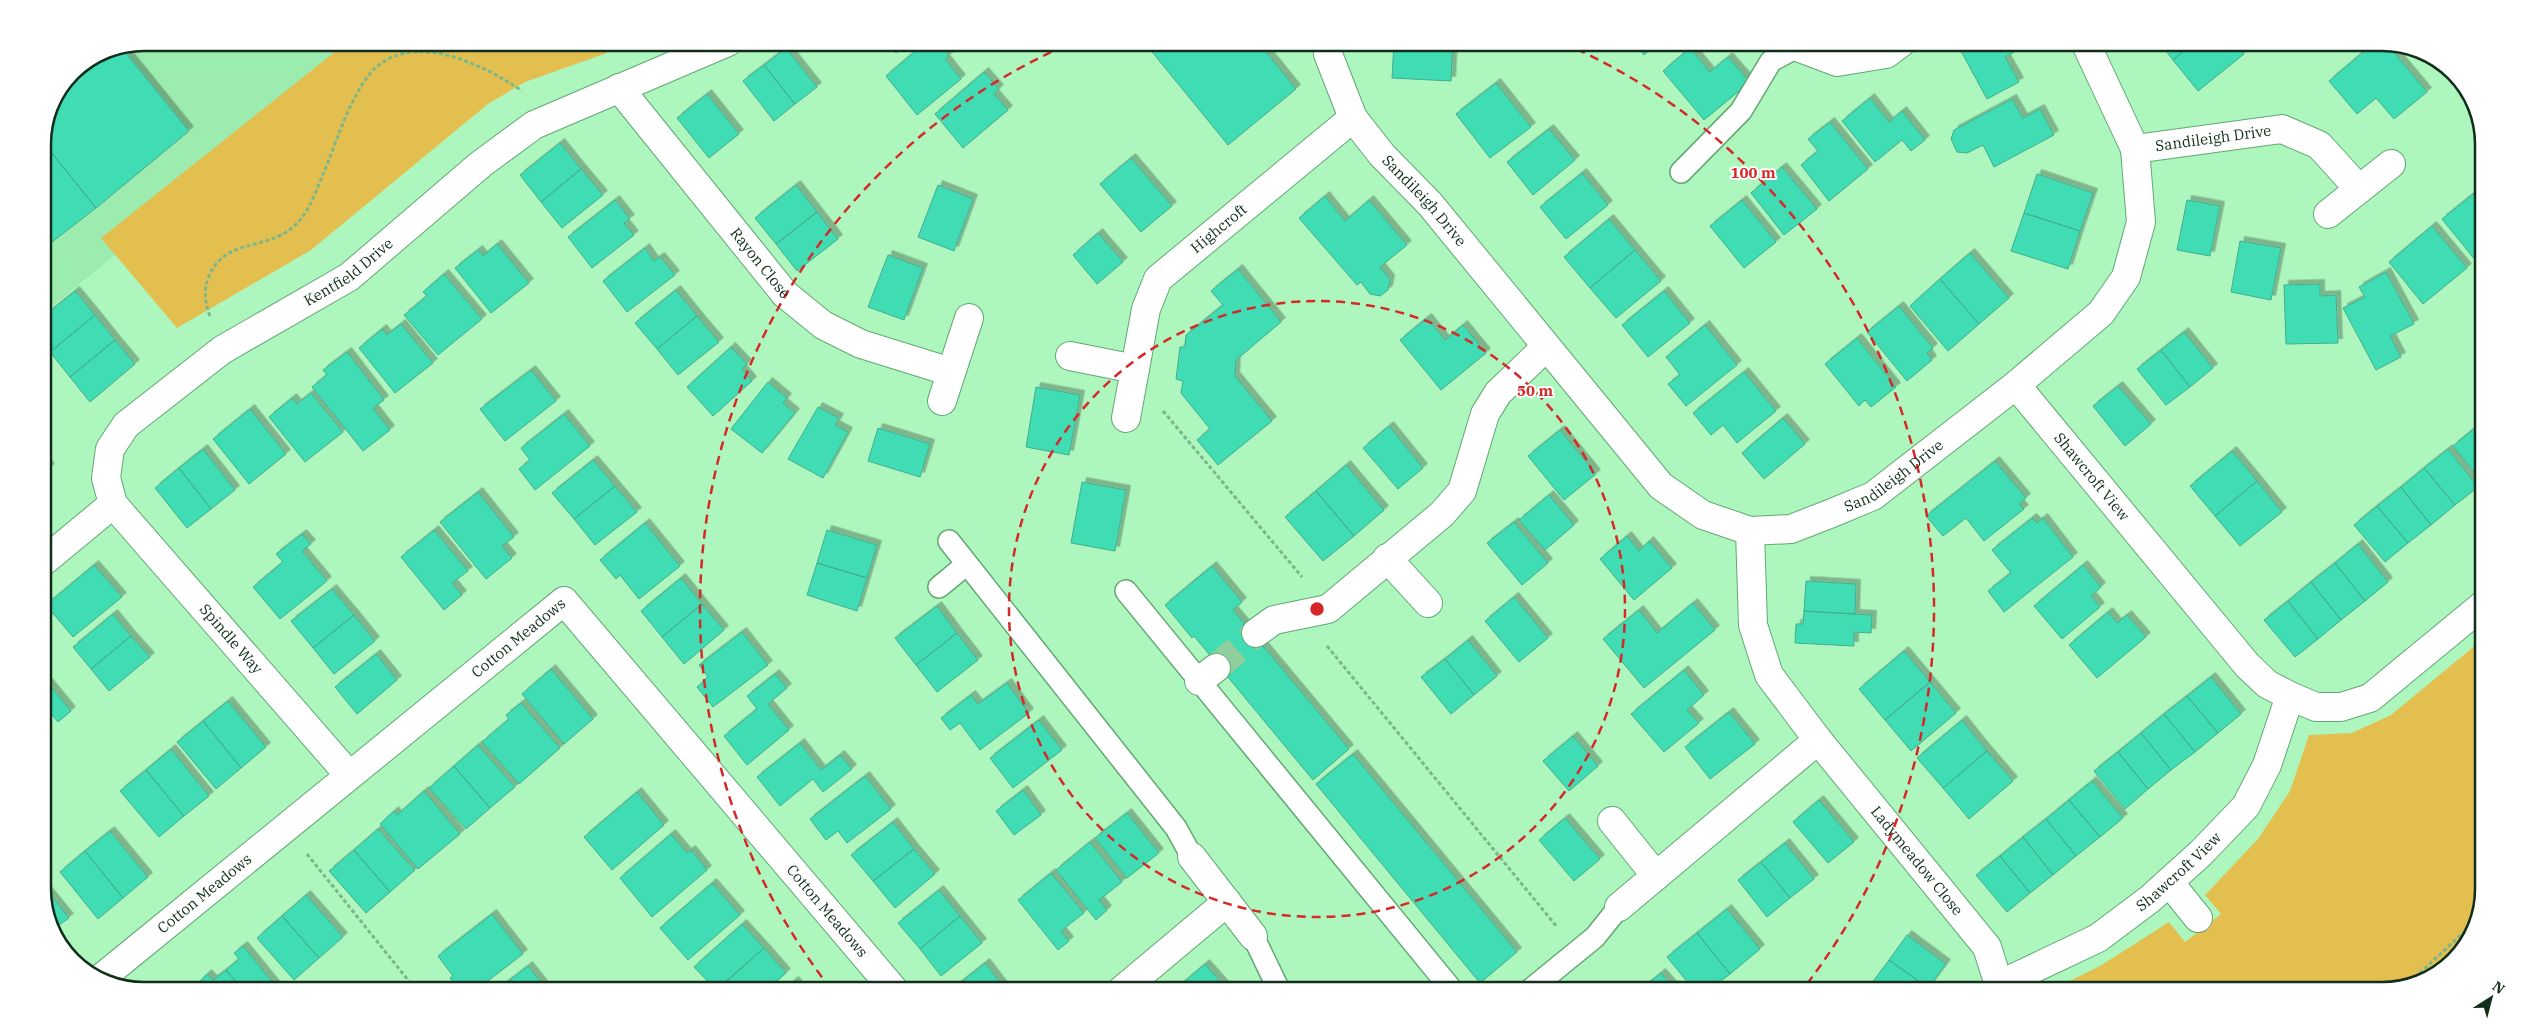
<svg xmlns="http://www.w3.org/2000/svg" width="2526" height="1033" viewBox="0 0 2526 1033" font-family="'IBM Plex Serif',serif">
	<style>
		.built { fill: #9cecb0 }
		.green { fill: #e3bf50 }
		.building { fill: #41ddb4; stroke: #44ac8e; filter: url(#shadow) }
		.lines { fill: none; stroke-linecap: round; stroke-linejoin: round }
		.street-tunnel { stroke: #8ecf9d; stroke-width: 28; stroke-dasharray: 28 14; stroke-linecap: butt }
		.lane-casing { stroke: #61a873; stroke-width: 24 }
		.street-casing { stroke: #61a873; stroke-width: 30 }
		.path { stroke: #7bb78a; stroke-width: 3; stroke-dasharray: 4 2.5; stroke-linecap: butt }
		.lane { stroke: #fff; stroke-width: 21 }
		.street { stroke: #fff; stroke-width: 28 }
		.ring { fill: none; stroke: #d62828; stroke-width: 2.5; stroke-dasharray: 9 6 }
		.labels { text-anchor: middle; stroke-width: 4; stroke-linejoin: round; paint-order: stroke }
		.street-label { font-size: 15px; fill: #102e19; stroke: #fff }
		.rim { fill: none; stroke: #102e19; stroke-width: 2.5 }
		.centre { fill: #d62828; stroke: #fff; stroke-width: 2.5 }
		.ring-label { font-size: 15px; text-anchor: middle; font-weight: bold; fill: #d62828; stroke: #fff; stroke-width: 4; stroke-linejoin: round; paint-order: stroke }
	</style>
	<defs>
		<filter id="shadow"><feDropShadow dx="4.5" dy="-4.5" stdDeviation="0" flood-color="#0004"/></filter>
	</defs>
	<rect width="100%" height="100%" fill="#adf7be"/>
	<path class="built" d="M144,43h202l-244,195 14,16 -73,60v-176l7,-33 23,-33 33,-22z"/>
	<path class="green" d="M598,43l9,10 -82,29 -37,22 -177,146 -134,78 -76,-90 245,-195z
		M2483,639v250l-7,38 -38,46 -56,17h-331l49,-24 69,-44 16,20 36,-28 -16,-19 53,-56 32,-48 19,-56 43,-2 39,-18z"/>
	<path class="building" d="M888,42h21l-13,11z
		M926,42h12l11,14 -4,3 16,20 -44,36 -31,-39z
		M1144,42h114l38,47 -68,56z
		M1394,42h59l-2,39 -59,-3z
		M1634,42h25l-15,13z
		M1956,42h70l1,3 -22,12 14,25 -32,17z
		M2159,42h35l-21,18z
		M2194,42h41l9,12 -46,37 -25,-31z
		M2375,42l11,1 41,49 -33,27 -18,-21 -19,16 -28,-33z
		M121,47l68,84 -93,77 -53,-66v-4l7,-33 23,-33 33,-22z
		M786,48l31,39 -22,17 -31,-39z
		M1690,48l20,24 18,-15 22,25 -46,38 -41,-49z
		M764,65l31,39 -21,17 -31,-40z
		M984,72l15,17 -5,5 14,16 -45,38 -28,-34z
		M1496,83l35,44 -41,31 -34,-44z
		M707,94l32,40 -30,24 -32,-40z
		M1870,98l19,24 13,-11 23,29 -14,11 -9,-11 -27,22 -33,-41z
		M2012,99l11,19 17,-9 14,26 -60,32 -11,-22 -16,8 -10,-1 -6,-13 3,-9z
		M1830,122l38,47 -39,32 -28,-36 17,-14 -10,-12z
		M1549,129l26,31 -42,35 -26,-33z
		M43,142l53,66 -53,41z
		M560,143l21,26 -40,33 -21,-27z
		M1131,158l41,48 -31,26 -41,-48z
		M1782,167l35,42 -33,26 -33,-42z
		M581,169l22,26 -41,33 -21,-26z
		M1582,173l26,32 -42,34 -26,-32z
		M2037,174l56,19 -13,38 -56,-18z
		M796,185l21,27 -41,32 -21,-26z
		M938,185l35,14 -19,52 -36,-14z
		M2483,186v69l-7,6 -34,-42z
		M1325,196l20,25 24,-21 38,45 -27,22 10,12 -2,11 -8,6 -10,-2 -9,-12 -4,3 -58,-67z
		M615,200l15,19 -6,4 10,12 -42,33 -24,-31z
		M1742,200l34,42 -32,26 -34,-42z
		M2187,200l33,6 -10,50 -33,-6z
		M817,212l21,27 -41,32 -21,-27z
		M2024,213l56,18 -12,38 -57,-18z
		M1609,219l26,31 -45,38 -26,-31z
		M2432,226l35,42 -44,36 -34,-42z
		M1098,233l25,29 -26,22 -24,-29z
		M2240,241l41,7 -10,52 -40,-8z
		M497,244l32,39 -38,30 -36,-45 23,-18 5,6z
		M645,248l9,13 6,-4 15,18 -48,37 -24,-31z
		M1635,250l26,31 -45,37 -26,-30z
		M1970,253l39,45 -30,26 -39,-45z
		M888,255l35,13 -19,52 -36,-13z
		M1238,269l43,53 -45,38 -1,16 37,45 -54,44 -21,-25 13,-11 -29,-36 2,-12 -7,-2 4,-32h5l1,-12 37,-30 -12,-14z
		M2386,272l28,52 -24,12 11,21 -25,13 -33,-62 22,-11 -6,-10z
		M444,274l38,45 -44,36 -34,-40 23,-19 -4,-4z
		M1940,279l39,45 -31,27 -38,-45z
		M2320,284v12l16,-1 2,48 -52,1 -2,-59z
		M676,290l21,26 -40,33 -22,-26z
		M75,291l20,24 -45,37 -7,-8v-27z
		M1664,291l26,32 -42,34 -26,-32z
		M1899,306l34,42 -6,5 5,7 -25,21 -40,-49z
		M95,315l20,25 -45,37 -20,-25z
		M697,316l22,26 -41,33 -21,-26z
		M1427,318l18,22 18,-15 23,28 -45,37 -41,-50z
		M401,324l32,39 -38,30 -36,-45 23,-19 5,6z
		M1705,325l32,40 -51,41 -18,-22 12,-9 -14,-18z
		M2184,332l29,36 -23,19 -29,-37z
		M1857,338l39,49 -25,20 -6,-7 -6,6 -34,-42z
		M115,340l20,24 -45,38 -20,-25z
		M731,347l16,17 -5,5 10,12 -39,35 -26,-29z
		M2161,350l29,37 -24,18 -29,-36z
		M347,352l37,48 -11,8 17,22 -27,21 -51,-64 15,-12 -4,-5z
		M531,370l25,31 -51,40 -25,-32z
		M1744,372l32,39 -39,32 -14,-18 -12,10 -18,-22z
		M768,382l19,16 -4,5 12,10 -33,40 -31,-24z
		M2118,386l33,38 -26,22 -32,-40z
		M1036,387l44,8 -11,60 -43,-8z
		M311,393l32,39 -38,30 -36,-45 23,-19 5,6z
		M818,407l21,11 -4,7 13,7 -25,46 -35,-19z
		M250,409l36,45 -37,30 -36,-45z
		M564,414l26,32 -55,44 -16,-21 11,-9 -9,-12z
		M1783,418l22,26 -41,35 -22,-26z
		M2483,421v15l-7,-9z
		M1389,426l34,42 -25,21 -35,-41z
		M2476,427l7,9v47l-30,-37z
		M878,428l52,16 -10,33 -52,-16z
		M1560,430l36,44 -32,26 -36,-44z
		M203,449l32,41 -24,19 -32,-41z
		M2448,449l30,38 -23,18 -31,-37z
		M2232,451l25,30 -42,35 -25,-30z
		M43,459l7,9 -7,6z
		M593,460l22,26 -41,33 -22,-26z
		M1995,461l31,37 -7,6 5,5 -40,32 -18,-23 -23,18 -17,-20z
		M1346,465l38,45 -30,26 -38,-45z
		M179,468l32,41 -24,19 -32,-40z
		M2424,468l31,37 -24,20 -30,-38z
		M2257,481l25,31 -42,34 -25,-30z
		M1082,482l44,8 -11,61 -44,-8z
		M615,486l22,26 -42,33 -21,-26z
		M2401,487l30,38 -23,18 -31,-37z
		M1316,491l38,45 -31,25 -38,-44z
		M478,492l36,45 -12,9 10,12 -26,21 -46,-57z
		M1549,495l25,30 -29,25 -26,-30z
		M2377,506l31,37 -23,19 -31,-37z
		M2032,518l5,5 6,-5 30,39 -69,55 -16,-21 23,-18 -19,-23z
		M1514,522l34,41 -26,22 -35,-42z
		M645,523l35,43 -41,33 -19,-24 -4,4 -16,-19z
		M434,530l34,41 -16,12 10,12 -18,15 -43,-53z
		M827,530l50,15 -10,33 -50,-15z
		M302,534l9,10 -9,7 25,30 -47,38 -27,-32 30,-25 -7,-8z
		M1627,536l12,15 10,-10 23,27 -38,32 -34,-41z
		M2358,544l30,38 -23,19 -30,-38z
		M817,563l50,15 -10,33 -50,-16z
		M2335,563l30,38 -24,19 -30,-38z
		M94,565l28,32 -49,40 -27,-32z
		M2083,565l18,22 -10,9 9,11 -38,32 -28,-33z
		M1212,566l30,36 -9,8 116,139 -36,31 -119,-144 -2,2 -27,-33z
		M681,578l21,26 -40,33 -21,-26z
		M1806,581l50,3 -1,30 -51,-3z
		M2311,582l30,38 -23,19 -30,-38z
		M332,589l22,26 -41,33 -22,-27z
		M1514,597l34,41 -29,24 -34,-41z
		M2288,601l30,38 -23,18 -31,-37z
		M1693,603l22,27 -71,58 -41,-49 36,-29 18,23z
		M702,604l22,26 -40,34 -22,-27z
		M937,606l20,27 -41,32 -21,-27z
		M1804,611l68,4 -1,18 -17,-1v14l-59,-3 1,-19h7z
		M2108,612l9,11 10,-8 19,22 -49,41 -28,-33z
		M113,614l18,22 -40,33 -18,-22z
		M354,615l21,26 -41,33 -21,-26z
		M742,632l26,33 -55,42 -16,-20 11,-10 -9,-12z
		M957,633l21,27 -41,32 -21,-27z
		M131,636l19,21 -41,34 -18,-22z
		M1468,640l29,36 -23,19 -29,-36z
		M1904,651l26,31 -45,38 -26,-31z
		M376,654l21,26 -40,34 -22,-27z
		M1445,659l29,36 -23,19 -30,-37z
		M551,669l42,50 -29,25 -42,-50z
		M1684,670l20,25 -17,15 12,13 -35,29 -33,-38z
		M775,674l12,14 -19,16 21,26 -42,35 -23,-29 33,-27 -10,-13z
		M2211,677l30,37 -23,19 -31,-37z
		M1930,682l26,31 -45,38 -26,-31z
		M48,683l23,28 -13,11 -15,-18v-16z
		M1007,683l22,30 -49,37 -20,-27 -10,7 -9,-12 30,-23 7,9z
		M2187,696l31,37 -23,19 -31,-38z
		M228,701l38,46 -25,21 -38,-47z
		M521,703l39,45 -41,36 -37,-42 27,-23 -3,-4z
		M1729,712l26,32 -45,35 -25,-32z
		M2164,714l31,38 -24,18 -30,-37z
		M1039,720l23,30 -49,38 -23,-30z
		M1962,720l25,31 -44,37 -26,-30z
		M203,721l38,47 -25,21 -39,-47z
		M2141,733l30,37 -23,19 -30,-37z
		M1573,736l25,30 -29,25 -26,-30z
		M800,743l21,27 19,-15 12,14 -29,23 -10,-13 -33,27 -23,-29z
		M478,745l37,42 -25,21 -36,-42z
		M171,749l38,47 -25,20 -38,-46z
		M1987,751l26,30 -44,38 -26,-31z
		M2118,752l30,37 -23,20 -31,-38z
		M1353,754l164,198 -37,31 -164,-199z
		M454,766l36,42 -24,21 -37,-41z
		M146,770l38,46 -25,21 -39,-46z
		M865,776l26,33 -44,34 -9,-12 -12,9 -16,-21z
		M2092,781l31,37 -23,19 -31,-37z
		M1023,790l18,25 -27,20 -18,-24z
		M424,791l36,43 -42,35 -38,-45 14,-13 3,4z
		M637,792l27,33 -52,45 -28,-33z
		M1819,800l35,42 -26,21 -35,-41z
		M2069,800l31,37 -24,19 -30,-37z
		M1127,813l32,40 -32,25 -32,-40z
		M1565,818l35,41 -26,22 -35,-41z
		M2046,819l30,37 -23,19 -30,-38z
		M893,822l21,27 -41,32 -22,-26z
		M378,829l37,41 -25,22 -36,-42z
		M110,831l38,46 -25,21 -38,-47z
		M671,834l16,19 4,-3 16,20 -55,47 -32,-39z
		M2023,837l30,38 -23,18 -30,-37z
		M1090,842l32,40 -23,18 8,10 -11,10 -40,-50z
		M1785,843l29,36 -24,19 -29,-36z
		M914,849l21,25 -40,34 -22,-27z
		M354,850l36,42 -24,21 -37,-42z
		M85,851l38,47 -25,21 -38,-47z
		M2000,856l30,37 -23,19 -31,-37z
		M1761,862l29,36 -23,19 -29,-37z
		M1051,873l33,40 -23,18 8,10 -11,9 -40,-50z
		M712,883l28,32 -52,45 -28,-32z
		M43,886l26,32 -14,10 -12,-32z
		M939,890l21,26 -40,33 -22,-26z
		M306,895l37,42 -24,21 -37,-42z
		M1727,909l33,40 -30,25 -33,-41z
		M492,914l31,40 -47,36h-16l-10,-12 3,-2 -15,-20z
		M282,916l37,42 -25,22 -37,-42z
		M960,916l22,27 -41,33 -21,-27z
		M742,924l22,24 -48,42 -22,-23z
		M1697,933l33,41 -21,16h-15l-27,-33z
		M1907,935l39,29 -18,24 -39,-28z
		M243,946l36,44h-36l-17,-20 13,-11 -5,-6z
		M764,948l22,25 -19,17h-50z
		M1889,960l39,28 -2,2h-46l-9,-6z
		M985,963l21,27h-55z
		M1205,964l23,26h-47l-3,-3z
		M528,966l19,24h-50z
		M226,970l17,20h-37l-7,-8 8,-8 6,6z
		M1661,973l15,17h-36z
		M794,981l8,9h-19z
		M1871,984l9,6h-13z"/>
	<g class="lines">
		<path class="street-tunnel" d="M1216,668l40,-35"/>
		<defs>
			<path id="lane" d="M1681,172l60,-61 30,-50 26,-14
				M949,541l227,287 16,29
				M939,587l28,-23
				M1126,591l326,399
				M1253,936l26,54
				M1530,990l65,-53 24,-30"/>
			<g id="street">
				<path id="s1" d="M1327,42l1,12 25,64 29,37 48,49 231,282 42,29 47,16 41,-2 41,-16 41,-17 143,-111 85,-72 25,-36 15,-55 -6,-73 -50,-107"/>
				<path d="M1793,42l4,5 40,15 49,-8 16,-12"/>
				<path id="s2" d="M619,88l166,206 38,31 38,19 90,28"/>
				<path id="s3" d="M2135,149l147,-20 37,16 40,44"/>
				<path d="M2328,214l63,-50"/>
				<path d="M1070,356l65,13"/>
				<path id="s4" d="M2016,385l231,280 20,19 23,12 26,11h25l29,-9 113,-93"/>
				<path d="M942,401l27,-83"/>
				<path id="s5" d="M1126,418l20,-109 12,-30 195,-161"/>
				<path id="s6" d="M1750,531l3,94 16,50 49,65 169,207 12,38 -1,5"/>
				<path d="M1387,558l41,45"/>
				<path d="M43,562l70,-58"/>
				<path d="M1256,633l18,-13 54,-11 114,-95 20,-23 23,-77 13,-21 48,-46"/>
				<path d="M1199,681l17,-13"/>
				<path id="s7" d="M349,775l-236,-271 -7,-26 4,-29 16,-24 96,-75 127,-73 132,-113 53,-39 194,-83"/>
				<path d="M1612,821l44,55"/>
				<path d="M1192,857l61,79"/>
				<path d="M2169,882l29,36"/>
				<path d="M1619,907l199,-167"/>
				<path id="s8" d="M100,979l464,-378 330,389"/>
				<path id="s9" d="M1999,985l99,-47 52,-39 51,-46 45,-47 21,-41 23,-69"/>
				<path d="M1122,990l105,-88"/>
			</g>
		</defs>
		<use href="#lane" class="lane-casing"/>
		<use href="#street" class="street-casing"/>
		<path class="path" d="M210,316c-5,-13 -7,-26 -1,-40 16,-38 56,-25 84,-49 16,-13 23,-37 31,-55 13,-32 24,-69 44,-96 38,-49 114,-13 154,15
			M1163,411l139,166
			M1327,646l230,281
			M307,854l109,136
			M2410,982l67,-62"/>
		<use href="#lane" class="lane"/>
		<use href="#street" class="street"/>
	</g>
	<g class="ring">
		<circle cx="1317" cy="609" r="308"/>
		<path d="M831 989A617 617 0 0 1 1071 43M1563 43A617 617 0 0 1 1803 989"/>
	</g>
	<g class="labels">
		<g class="street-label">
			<text dy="5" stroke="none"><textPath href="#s3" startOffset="79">Sandileigh Drive</textPath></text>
			<text dy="5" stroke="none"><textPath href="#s1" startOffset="190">Sandileigh Drive</textPath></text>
			<text dy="5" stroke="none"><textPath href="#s5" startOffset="222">Highcroft</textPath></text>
			<text dy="5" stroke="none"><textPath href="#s2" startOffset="225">Rayon Close</textPath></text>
			<text dy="5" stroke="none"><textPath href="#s7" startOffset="715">Kentfield Drive</textPath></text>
			<text dy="5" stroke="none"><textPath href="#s1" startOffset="819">Sandileigh Drive</textPath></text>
			<text dy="5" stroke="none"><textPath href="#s4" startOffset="119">Shawcroft View</textPath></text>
			<text transform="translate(231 639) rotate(49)" y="5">Spindle Way</text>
			<text dy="5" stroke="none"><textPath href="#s8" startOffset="540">Cotton Meadows</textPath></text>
			<text dy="5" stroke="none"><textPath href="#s6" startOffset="384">Ladymeadow Close</textPath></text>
			<text dy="5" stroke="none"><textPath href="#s9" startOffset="214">Shawcroft View</textPath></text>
			<text dy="5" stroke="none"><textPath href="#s8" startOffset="135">Cotton Meadows</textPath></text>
			<text dy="5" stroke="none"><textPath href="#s8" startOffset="1005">Cotton Meadows</textPath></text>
		</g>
	</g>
	<path d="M0 0H2526V1033H0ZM144 51H2382A93 93 0 0 1 2475 144V889A93 93 0 0 1 2382 982H144A93 93 0 0 1 51 889V144A93 93 0 0 1 144 51Z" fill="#fff" fill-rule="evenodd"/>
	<path class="rim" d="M144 51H2382A93 93 0 0 1 2475 144V889A93 93 0 0 1 2382 982H144A93 93 0 0 1 51 889V144A93 93 0 0 1 144 51Z"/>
	<circle cx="1317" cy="609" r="8" class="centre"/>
	<g class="ring-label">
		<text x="1753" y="178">100 m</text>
		<text x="1535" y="396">50 m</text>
	</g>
	<g transform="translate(2491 998) rotate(36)" stroke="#ffffff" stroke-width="4" paint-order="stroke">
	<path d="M0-4L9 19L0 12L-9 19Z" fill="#102e19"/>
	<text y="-8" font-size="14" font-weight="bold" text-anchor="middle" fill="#102e19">N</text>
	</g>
</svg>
